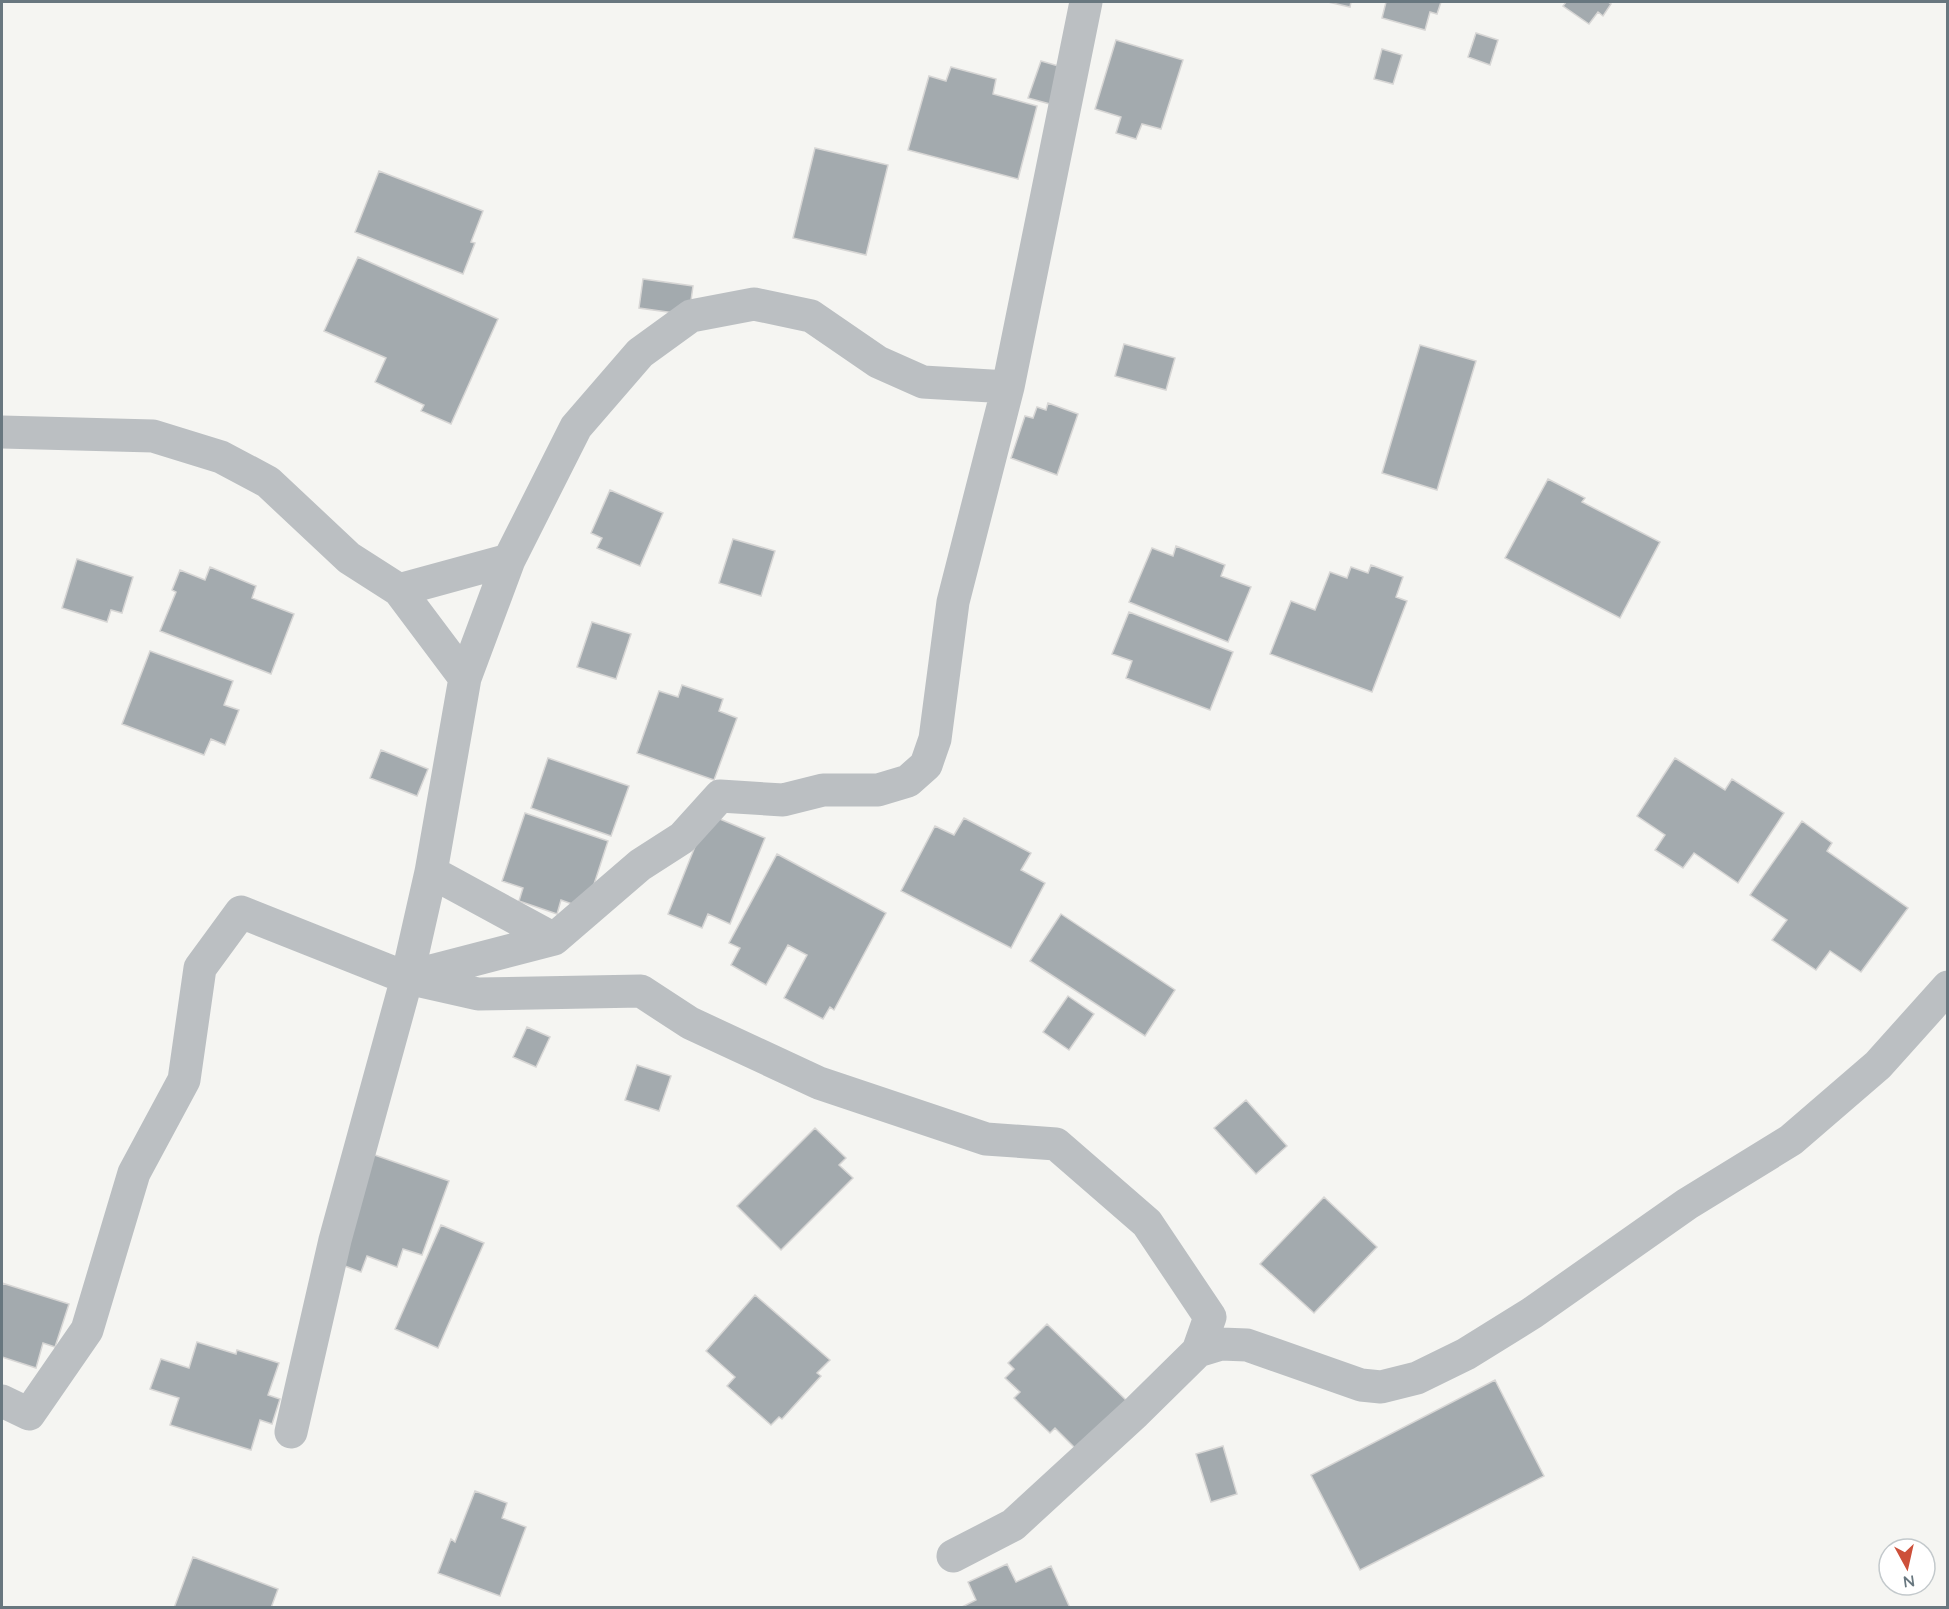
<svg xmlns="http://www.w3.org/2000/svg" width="1949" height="1609" viewBox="0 0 1949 1609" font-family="Quicksand,sans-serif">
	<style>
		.building { fill: #a3aaae; stroke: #d7d6d5; stroke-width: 1.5 }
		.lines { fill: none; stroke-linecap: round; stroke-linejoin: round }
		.street { stroke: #bbbfc2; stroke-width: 33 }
	</style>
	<rect width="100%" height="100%" fill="#f5f5f2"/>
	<path class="building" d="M1328,2h23l-1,5z
		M1386,2h55l-4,12 -7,-2 -5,18 -43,-12z
		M1566,2h42l3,2 -8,12 -5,-4 -9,12 -26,-18z
		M1476,33l22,7 -8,25 -22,-8z
		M1116,40l67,20 -22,69 -19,-5 -6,15 -20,-6 5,-16 -26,-8z
		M1382,49l20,6 -9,29 -19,-5z
		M1041,61l21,6 -12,37 -22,-6z
		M951,67l45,12 -3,15 44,12 -19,73 -110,-29 21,-74 17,5z
		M815,148l73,17 -22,90 -73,-17z
		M379,171l104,40 -12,31 4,1 -12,31 -108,-42z
		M358,257l140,62 -47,105 -30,-13 3,-6 -49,-23 11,-24 -62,-27z
		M643,279l50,7 -4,29 -50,-7z
		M1124,344l51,14 -9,32 -51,-14z
		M1420,345l56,16 -39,129 -55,-17z
		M1048,403l30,11 -21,61 -46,-17 14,-42 8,2 4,-11 9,3z
		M1548,479l37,19 -3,4 78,40 -40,76 -115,-60z
		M610,490l53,23 -23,53 -43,-18 5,-10 -11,-5z
		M733,539l42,12 -14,45 -42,-13z
		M1176,546l49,19 -4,11 30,11 -23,55 -99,-40 23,-54 21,8z
		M77,559l56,18 -11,36 -11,-3 -4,12 -45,-14z
		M1371,565l32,12 -7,20 11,4 -35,91 -102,-38 21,-53 24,9 15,-38 17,6 4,-11 17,6z
		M210,567l46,19 -4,12 42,16 -23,60 -111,-43 16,-39 -4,-2 8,-20 25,10z
		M1129,612l104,40 -23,58 -84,-32 6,-17 -20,-7z
		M592,622l39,12 -15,45 -39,-12z
		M150,651l83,30 -9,24 15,5 -14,35 -14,-6 -7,16 -82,-31z
		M682,685l41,14 -4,12 18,7 -23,62 -77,-27 22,-62 19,6z
		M381,750l47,19 -11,27 -47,-18z
		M548,758l81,28 -18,50 -80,-28z
		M1675,758l50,32 7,-11 52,34 -46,70 -44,-30 -11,15 -28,-18 10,-15 -28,-19z
		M525,813l83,28 -22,68 -25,-9 -4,14 -38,-13 4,-13 -21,-7z
		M708,814l57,24 -35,86 -22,-10 -6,14 -34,-14z
		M964,818l67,35 -10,17 24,13 -34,65 -110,-57 34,-65 19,9z
		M1802,821l30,22 -5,8 81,57 -47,64 -31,-21 -14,19 -44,-30 15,-20 -37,-25z
		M777,854l109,59 -52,97 -4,-3 -7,12 -39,-21 23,-43 -19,-10 -22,40 -35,-20 9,-17 -11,-5z
		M1061,914l114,76 -30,46 -115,-75z
		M1068,996l26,18 -25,36 -26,-18z
		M527,1027l23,10 -14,30 -23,-10z
		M637,1065l34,11 -12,35 -34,-11z
		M1246,1100l41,46 -31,28 -42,-46z
		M815,1128l31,30 -7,7 14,13 -72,72 -44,-44z
		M369,1153l80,28 -27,74 -19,-6 -6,18 -30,-11 -6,16 -27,-10z
		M1324,1197l53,50 -63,66 -54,-49z
		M441,1225l43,18 -46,105 -43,-19z
		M2,1283l67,21 -14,43 -12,-4 -7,25 -34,-11z
		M755,1295l75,65 -13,13 4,3 -39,43 -3,-2 -8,8 -44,-39 8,-9 -29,-26z
		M1047,1324l81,78 -49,50 -24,-24 -5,5 -36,-35 6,-6 -15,-14 9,-9 -6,-6z
		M197,1342l39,12 1,-4 42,13 -11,32 12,4 -8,25 -12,-4 -9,30 -81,-25 9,-27 -29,-9 11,-30 28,9z
		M1495,1380l49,96 -184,94 -49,-95z
		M1223,1446l14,48 -26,8 -15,-48z
		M475,1491l32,12 -5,15 24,9 -26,69 -62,-23 13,-34 4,3z
		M193,1557l85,32 -7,19h-97z
		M1007,1564l9,18 35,-16 19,42h-110l16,-8 -8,-18z"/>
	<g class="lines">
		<path class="street" d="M2,432l151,4 68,21 47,25 81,76 50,32 66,88
			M399,590l110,-30
			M431,872l123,67
			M412,976l142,-37 86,-74 42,-27 38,-42 63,4 40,-10h55l30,-9 18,-16 9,-26 18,-137 55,-215 78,-385
			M2,1401l27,13 58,-84 47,-157 50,-93 16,-112 41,-56 166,66 71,16 163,-3 49,32 129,60 167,56 70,5 91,79 63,94 -12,34
			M291,1432l44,-192 72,-262 24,-106 34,-194 44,-118 67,-133 64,-74 51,-37 63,-12 57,12 67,46 45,20 85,5
			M953,1556l60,-31 122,-112 63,-62 23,-7 26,1 114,40 20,2 36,-9 49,-24 66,-41 155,-109 104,-64 87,-75 70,-78"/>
	</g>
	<rect width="1949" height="1609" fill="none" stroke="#68777f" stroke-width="6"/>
	<g transform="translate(1907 1567) rotate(172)"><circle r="28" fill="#ffffff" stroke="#c3c9cc" stroke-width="1.5"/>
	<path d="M0-4.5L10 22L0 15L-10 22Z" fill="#cd503a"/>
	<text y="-9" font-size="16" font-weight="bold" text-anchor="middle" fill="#68777f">N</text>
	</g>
</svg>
